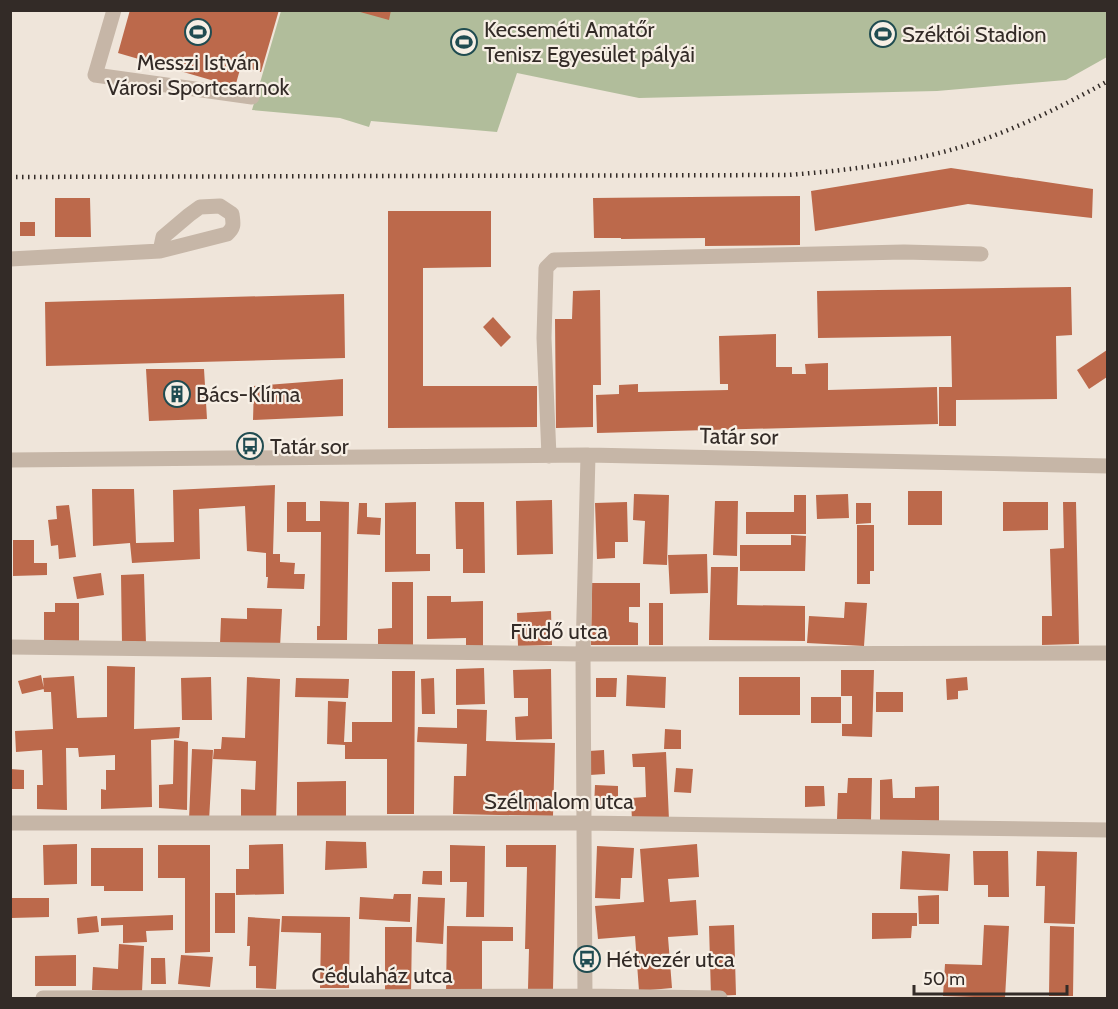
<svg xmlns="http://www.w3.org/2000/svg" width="1118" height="1009" viewBox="0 0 1118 1009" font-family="Cabin,sans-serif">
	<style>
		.green { fill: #b1bd9b }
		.building { fill: #bc694b }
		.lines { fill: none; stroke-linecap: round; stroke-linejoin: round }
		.minor { stroke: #c6b6a7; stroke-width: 15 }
		.rail { stroke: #332b27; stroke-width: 4.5; stroke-dasharray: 1.5 4.5; stroke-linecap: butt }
		.labels { text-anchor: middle; stroke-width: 4.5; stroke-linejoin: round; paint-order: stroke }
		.poi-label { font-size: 22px; fill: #332b27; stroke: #f7efe5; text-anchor: start }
		.street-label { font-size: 22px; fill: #332b27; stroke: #f7efe5 }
	</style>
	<rect width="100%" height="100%" fill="#efe5da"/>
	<path class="green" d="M281,11h826v46l-41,23 -129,11 -298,7 -122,-25 -20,59 -126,-11 -2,6 -29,-9 -88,-8z"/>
	<path class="building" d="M130,10h149l-18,62 -20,-6 -6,21 -117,-34z
		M353,10h38l-2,10z
		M951,168l142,21 -1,29 -124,-14 -153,27 -4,-40z
		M800,196v49l-95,1v-8l-84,1v-1h-27l-1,-40z
		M55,198h35l1,39h-36z
		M388,211h103v56l-68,1v118h114v41l-149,1z
		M20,222h15v14h-15z
		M1071,287l1,48 -16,1 1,63 -101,1v26h-17v-39h13l-1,-51 -133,2 -1,-47z
		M600,290l1,95h-8v42l-37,1 -1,-109h17l1,-28z
		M344,294l1,64 -299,8 -1,-64z
		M493,317l18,20 -10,10 -18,-20z
		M776,334v33h16v7h14l-1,-10 23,-1v27l109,-3 1,37 -341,9 -1,-38 23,-1v-9l19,-1v8l90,-2v-6h-8l-1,-48z
		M1107,350v27l-18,12 -12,-19z
		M146,369h58l3,50 -58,2z
		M343,379v37l-90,4 1,-34z
		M275,485l-2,69h7v8l15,1 -1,11h11l-1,15 -37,-1 1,-11h-2v-24l-19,-2 -2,-45 -46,3 1,50 -68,4 -2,-20 -37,3 -1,-57h42l2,54 38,-1 -1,-52z
		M908,491h34v34h-34z
		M634,494l35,1 -2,70 -24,-1 2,-43 -12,-1z
		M848,494l1,24 -32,1 -1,-24z
		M794,495h12v39h-60v-22h48z
		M552,500l1,54 -36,1 -1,-54z
		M320,501l29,1 -2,138h-30v-14h3l1,-94h-34v-30h19v19h14z
		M715,501h23l-1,55 -24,-1z
		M416,502v52h14v17l-45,1v-69z
		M455,502h29l1,71h-22v-24h-7z
		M627,502l1,40h-13v16l-18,1 -2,-56z
		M1003,502h45v28l-45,1z
		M1063,502h13l3,142 -37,1v-29h10l-2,-67 14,-1z
		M359,503h8v14l14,1 -1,17 -23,-1z
		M856,503h15v20l-15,1z
		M69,505l7,52 -17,2 -1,-14 -7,1 -3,-26 9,-1 -1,-13z
		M857,525h17v46h-4v13h-13z
		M791,535l15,1 -1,35h-65v-26h51z
		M13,540h21v23h13v12l-34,1z
		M707,554l1,39 -38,1 -2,-39z
		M711,567h27l-1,38 68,1v35l-96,-1z
		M101,573l3,22 -27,4 -4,-22z
		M144,574l2,70h-24l-1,-69z
		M392,582h21v65l-35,-1v-17l14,-1z
		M592,583h48v24h-11v15l9,1v22h-47z
		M427,596h24v6l32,-1v45h-17v-8l-39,1z
		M845,602l22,1 -3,43 -57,-3 2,-27 35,2z
		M55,603h24v42h-35v-33h11z
		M649,603h14v42h-14z
		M247,608l35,1 -2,38 -60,-3 1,-26 26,1z
		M551,611l1,34 -34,1 -1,-33z
		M107,666l28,1 -1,62 46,-2 -1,11 -28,2 1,67 -51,2v-20l5,1v-20h9v-15l-36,2 -1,-9h-12l1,62 -30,-1v-24h6l-1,-35 -26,2 -1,-21 38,-2 -2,-37h-7l-1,-14 31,-2 3,42 30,-1z
		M484,668l1,36 -29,1v-36z
		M551,669l1,70 -36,1 -1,-23 13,-1v-18h-14l-1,-28z
		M841,670h33l-2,67 -30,-1v-12h10v-28h-11z
		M392,671h23l-1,143h-27v-55h-42v-14l-18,-1 1,-43 18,1 -2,40h8v-20h40z
		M41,675l3,14 -22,5 -4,-13z
		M627,675l39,2 -1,31 -39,-2z
		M211,677l1,43h-30l-1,-42z
		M247,677l33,2 -4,143 -35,-1v-32l14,1 1,-29 -43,-2 1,-10h7l1,-12 23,1z
		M739,677h61v38h-61z
		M967,677l1,13 -10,1v8l-11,1 -1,-21z
		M296,678l53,1 -1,19 -53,-1z
		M434,678l1,36h-13l-1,-35z
		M596,678h21l-1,19h-20z
		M876,692h27v20h-27z
		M811,697h30v26h-30z
		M457,709l30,1 -1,31 69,2 -2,73 -100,-2 1,-38h12l1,-32 -50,-2 1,-15 39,1z
		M665,729l16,1v19h-17z
		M174,740l14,2 -1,68 -28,-2v-23l14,-1z
		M192,749l21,1 -4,71 -20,-1z
		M604,750l1,24 -15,1 -1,-24z
		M666,752l3,68 -37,1 -1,-23 15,-1 -1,-30h-12l-1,-13z
		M676,768l17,1 -2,24 -17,-1z
		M10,769l14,1v19h-14z
		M848,778h24l-1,42 -34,-1 1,-26h9z
		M892,779l1,19h22v-11l24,-1v36l-59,1v-43z
		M346,781v40h-49v-39z
		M595,785l23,1v12l-11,-1v11h-13z
		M805,786h19l1,20 -20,1z
		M326,841l40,1 1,26 -42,2z
		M77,844v40l-33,1 -1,-40z
		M283,844l1,50 -48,1v-26h13v-24z
		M697,844l2,33 -31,2 2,23 26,-2 2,35 -30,2 4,51 -33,3 -4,-55 -37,3 -3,-33 49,-4 -4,-53z
		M158,845h52v107l-25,1v-75h-27z
		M450,845l35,1 -1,71h-18l1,-35h-17z
		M506,845h50l-3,144h-25l1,-40h-4l2,-82h-21z
		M597,846l37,2 -2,30h-11l-1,21 -25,-1z
		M91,848h52v43h-39v-5h-13z
		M902,851l48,3 -2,37 -48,-2z
		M973,851h35l1,46h-21v-12h-14z
		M1037,851l40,1 -2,72 -31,-1 1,-37h-9z
		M423,871h19v14l-20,-1z
		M215,893h20v40h-20z
		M394,894h17l-1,28 -51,-3 1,-22 33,2z
		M939,895v29h-20l-1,-28z
		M418,897l27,1 -2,46 -27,-2z
		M11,898h38v19l-38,1z
		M872,913h45v13h-5l-1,12 -39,1z
		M173,915v15l-27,1 1,11 -24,1v-18l-22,1v-8z
		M97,916l2,16 -21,2 -1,-16z
		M282,916l68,1 -1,71h-29l1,-55 -40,-1z
		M248,917l32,2 -4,70 -20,-1v-22h-7l1,-20h-3z
		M734,925l2,70 -25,1 -2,-70z
		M984,925l25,1 -4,72 -62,-2 2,-32 37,1z
		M447,926l66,1v14h-31v52h-36z
		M1050,926l24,1 -1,69h-24z
		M385,927h27l-1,68h-26z
		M119,944l25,2 -2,46 -50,-2 1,-23 25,2z
		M76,955v31h-41v-30z
		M181,955l32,2 -3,30 -32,-3z
		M151,958h14l1,26h-15z"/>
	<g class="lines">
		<path class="minor" d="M114,10l-19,65 157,22
			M10,259l150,-8 67,-17c8,-7 6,-11 5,-20l-12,-8 -20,1 -11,8 -26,22 -3,14
			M549,456l-5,-118 2,-70 8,-8 350,-8 77,2
			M10,460l578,-5 520,11
			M10,647l573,7 525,-1
			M10,823h573l525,7
			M43,998l542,-2 135,2
			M585,998l-2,-344 5,-199"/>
		<path class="rail" d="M10,177l778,-2c52,-4 104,-10 155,-23 57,-15 113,-42 165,-71"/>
	</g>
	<defs>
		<symbol id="stadium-ring" viewBox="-11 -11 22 22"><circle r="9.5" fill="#f7efe5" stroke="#204c51" stroke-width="1.5"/><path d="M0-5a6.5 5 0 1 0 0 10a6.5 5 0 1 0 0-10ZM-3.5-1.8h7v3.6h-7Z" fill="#204c51"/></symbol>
		<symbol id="building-ring" viewBox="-11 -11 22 22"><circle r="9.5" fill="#f7efe5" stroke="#204c51" stroke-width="1.5"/><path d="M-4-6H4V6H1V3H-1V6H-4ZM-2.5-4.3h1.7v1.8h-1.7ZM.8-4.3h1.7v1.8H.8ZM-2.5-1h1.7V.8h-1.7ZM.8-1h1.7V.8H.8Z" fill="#204c51"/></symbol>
		<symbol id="bus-ring" viewBox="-11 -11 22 22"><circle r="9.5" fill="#f7efe5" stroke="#204c51" stroke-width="1.5"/><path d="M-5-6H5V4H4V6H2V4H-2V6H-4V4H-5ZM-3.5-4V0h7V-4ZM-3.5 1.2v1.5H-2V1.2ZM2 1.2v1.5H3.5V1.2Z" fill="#204c51"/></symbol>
	</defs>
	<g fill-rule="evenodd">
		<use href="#stadium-ring" x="183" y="17" width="30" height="30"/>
		<use href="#stadium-ring" x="868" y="19" width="30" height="30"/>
		<use href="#stadium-ring" x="449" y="27" width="30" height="30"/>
		<use href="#building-ring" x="162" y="379" width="30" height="30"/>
		<use href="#bus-ring" x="235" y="431" width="30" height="30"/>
		<use href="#bus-ring" x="572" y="944" width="30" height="30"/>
	</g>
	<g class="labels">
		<g class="poi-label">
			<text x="484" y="37">Kecseméti Amatőr<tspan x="484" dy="25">Tenisz Egyesület pályái</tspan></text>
			<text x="902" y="42">Széktói Stadion</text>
			<text x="198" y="70" text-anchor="middle">Messzi István<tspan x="198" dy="25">Városi Sportcsarnok</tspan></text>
			<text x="196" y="402">Bács-Klíma</text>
			<text x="270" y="454">Tatár sor</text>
			<text x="606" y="967">Hétvezér utca</text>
		</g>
		<g class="street-label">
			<text transform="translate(739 436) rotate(1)" y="8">Tatár sor</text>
			<text x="559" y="639">Fürdő utca</text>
			<text x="559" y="809">Szélmalom utca</text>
			<text x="382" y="983">Cédulaház utca</text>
		</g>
	</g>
	<rect width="1118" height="1009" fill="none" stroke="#332b27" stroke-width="24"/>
	<path d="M914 985v9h153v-9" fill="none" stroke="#332b27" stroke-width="3"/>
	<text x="923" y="985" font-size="18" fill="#332b27" stroke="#f7efe5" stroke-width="4.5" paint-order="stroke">50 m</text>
</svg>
